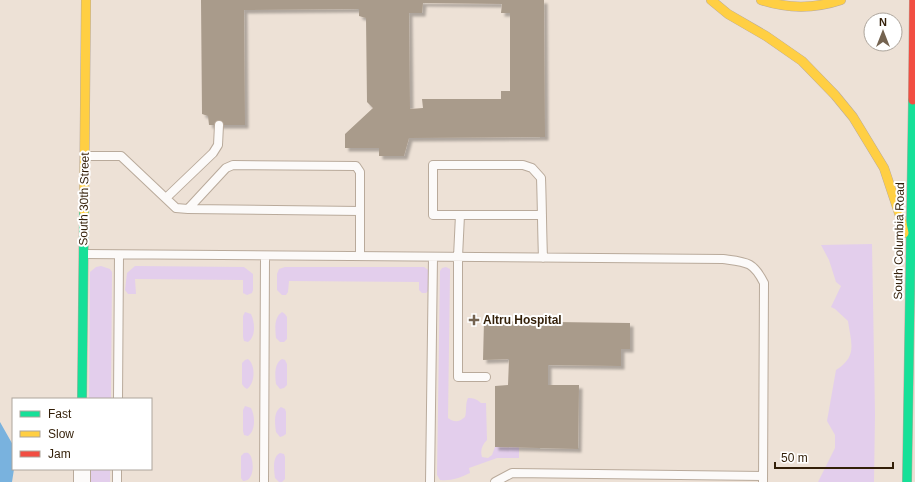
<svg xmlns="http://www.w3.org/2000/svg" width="915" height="482" viewBox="0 0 915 482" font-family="Arial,sans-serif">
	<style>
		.green { fill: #e3ceec }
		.water { fill: #79b2de }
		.building { fill: #a99b8b; fill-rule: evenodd; filter: url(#shadow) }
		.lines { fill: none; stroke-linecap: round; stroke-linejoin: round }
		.lane-casing { stroke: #b9aa9b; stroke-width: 10 }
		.street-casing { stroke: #b9aa9b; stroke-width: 18 }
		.fast-casing { stroke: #b9aa9b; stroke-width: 10 }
		.slow-casing { stroke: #b9aa9b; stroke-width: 10 }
		.jam-casing { stroke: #b9aa9b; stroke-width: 10 }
		.lane { stroke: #fcfaf9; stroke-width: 8 }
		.street { stroke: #fcfaf9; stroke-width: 16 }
		.fast { stroke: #16e098; stroke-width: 9 }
		.slow { stroke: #ffcf43; stroke-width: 9 }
		.jam { stroke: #f24e42; stroke-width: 9 }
		.poi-dot { fill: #746350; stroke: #fff; stroke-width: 1.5 }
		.labels { text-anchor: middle; stroke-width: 4; stroke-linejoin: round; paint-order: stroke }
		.street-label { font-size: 12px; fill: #331f08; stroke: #fff }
		.poi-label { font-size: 12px; font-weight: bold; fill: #331f08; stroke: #fff; text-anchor: start }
	</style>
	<defs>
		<filter id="shadow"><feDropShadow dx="3.5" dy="3.5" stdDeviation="1" flood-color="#0004"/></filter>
	</defs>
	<rect width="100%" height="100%" fill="#ede1d6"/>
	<path class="green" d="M872,244l3,170 -1,68h-56l17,-34v-13l-8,-14 9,-51c22,-14 15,-27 12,-49l-13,-12 -4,-2 10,-21 -5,-4 -7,-22 -8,-15z
		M101,266l9,3 2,3 -1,127h-22l1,-127 6,-5z
		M135,266l109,1 9,7v16l-1,3 -5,2 -4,-2v-13l-108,-1 1,15h-8l-3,-4 2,-17z
		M285,267h139l3,2 2,2v19l-3,3h-4l-3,-3v-8l-130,-1 -1,11 -2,3h-4l-5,-5v-16l2,-5z
		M446,267l4,2v4l-2,145c7,5 11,4 17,-1 2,-6 0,-13 3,-19 5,0 9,1 13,5h5l1,37c-5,5 -7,10 -5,17l6,1 4,-3 3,-8h24v11h-22l-28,10 1,5c-11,5 -18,8 -30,7l-3,-5 3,-204 2,-3z
		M245,312l6,2c4,8 5,23 -3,28l-4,-1 -1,-4v-21z
		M282,312l3,2 2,3v22l-3,3h-4l-4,-4c-1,-9 -2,-21 6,-26z
		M248,359c8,6 7,25 -1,30l-3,-2 -2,-3v-21l3,-3z
		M282,359l3,1 2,4v21l-3,3 -4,1 -4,-5c-1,-8 -2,-21 6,-25z
		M245,406l6,2c4,7 5,23 -3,28l-4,-1 -1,-4v-21z
		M281,407l4,2 1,3v22l-3,2 -3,1 -4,-5c-1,-8 -3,-20 5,-25z
		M244,453c3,0 4,-1 6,2 4,5 5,27 -7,26l-2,-3v-22z
		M280,453l4,1 1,3v22l-3,3h-3l-4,-4c-1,-8 -3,-21 5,-25z
		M87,469h23v13h-23z"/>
	<path class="water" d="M0,422l13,23v24h1l-2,13h-12z"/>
	<path class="building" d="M201,0h343l1,137 -136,1 -5,18h-25v-8h-34v-14l28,-26 -6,-6 -1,-84 -7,-2v-7l-115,1 1,115h-36l-1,-9 -6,-2zM423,3l79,1 -1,9h9v78h-9v8h-79l1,9 -13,1 -1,-96h13z
		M484,321l146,2v26h-9v17l-73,-1v20h31l-1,64 -83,-2v-61l13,-1 1,-26 -26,1z"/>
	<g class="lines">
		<defs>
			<path id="lane" d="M85,156h36l55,52 12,1
				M166,198l47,-45 5,-8 1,-20
				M460,215l-2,42v120h28
				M542,215h-109v-50h90l9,3 9,10c1,27 1,53 2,80
				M84,254l639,5c23,3 30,2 41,24l-1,199
				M360,256v-84l-4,-6 -123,-1 -7,3 -38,41 172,2
				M118,399l1,-144
				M117,482v-13
				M264,482l1,-226
				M430,482l3,-225
				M495,482l17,-9 251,3"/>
			<path id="street" d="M82,482v-13"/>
			<path id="fast" d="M82,399l2,-188
				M907,482l6,-382"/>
			<path id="slow" d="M711,0l17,14 38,22 36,25 33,34 18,22 31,51 17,51 3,14
				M761,0c27,9 53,9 80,0
				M84,211l2,-211"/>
			<path id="jam" d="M913,100l1,-100"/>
		</defs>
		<use href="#lane" class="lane-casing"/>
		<use href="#street" class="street-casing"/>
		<use href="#fast" class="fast-casing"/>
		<use href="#slow" class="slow-casing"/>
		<use href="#jam" class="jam-casing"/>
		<use href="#lane" class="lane"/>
		<use href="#street" class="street"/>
		<use href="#fast" class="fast"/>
		<use href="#slow" class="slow"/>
		<use href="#jam" class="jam"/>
	</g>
	<path class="poi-dot" d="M472 314h4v4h4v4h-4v4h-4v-4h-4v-4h4z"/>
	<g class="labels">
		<g class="street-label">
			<text transform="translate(84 199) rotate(-89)" y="4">South 30th Street</text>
			<text transform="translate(899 241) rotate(-89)" y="4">South Columbia Road</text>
		</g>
		<g class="poi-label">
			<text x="483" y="324">Altru Hospital</text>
		</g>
	</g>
	<rect x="12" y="398" width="140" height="72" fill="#ffffff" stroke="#ada59c"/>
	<rect x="20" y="411" width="20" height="6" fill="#16e098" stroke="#ada59c"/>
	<text x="48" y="418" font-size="12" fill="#331f08">Fast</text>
	<rect x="20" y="431" width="20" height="6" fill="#ffcf43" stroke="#ada59c"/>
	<text x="48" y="438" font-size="12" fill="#331f08">Slow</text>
	<rect x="20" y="451" width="20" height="6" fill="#f24e42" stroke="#ada59c"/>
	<text x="48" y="458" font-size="12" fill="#331f08">Jam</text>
	<g transform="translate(883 32)"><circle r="19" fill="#ffffff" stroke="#ada59c"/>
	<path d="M0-3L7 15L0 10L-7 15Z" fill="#746350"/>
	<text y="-6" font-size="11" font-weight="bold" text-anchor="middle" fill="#331f08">N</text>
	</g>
	<path d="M775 462v6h118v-6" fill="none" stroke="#331f08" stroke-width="2"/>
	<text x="781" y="462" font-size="12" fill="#331f08" stroke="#ffffff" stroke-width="3" paint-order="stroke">50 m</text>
</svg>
